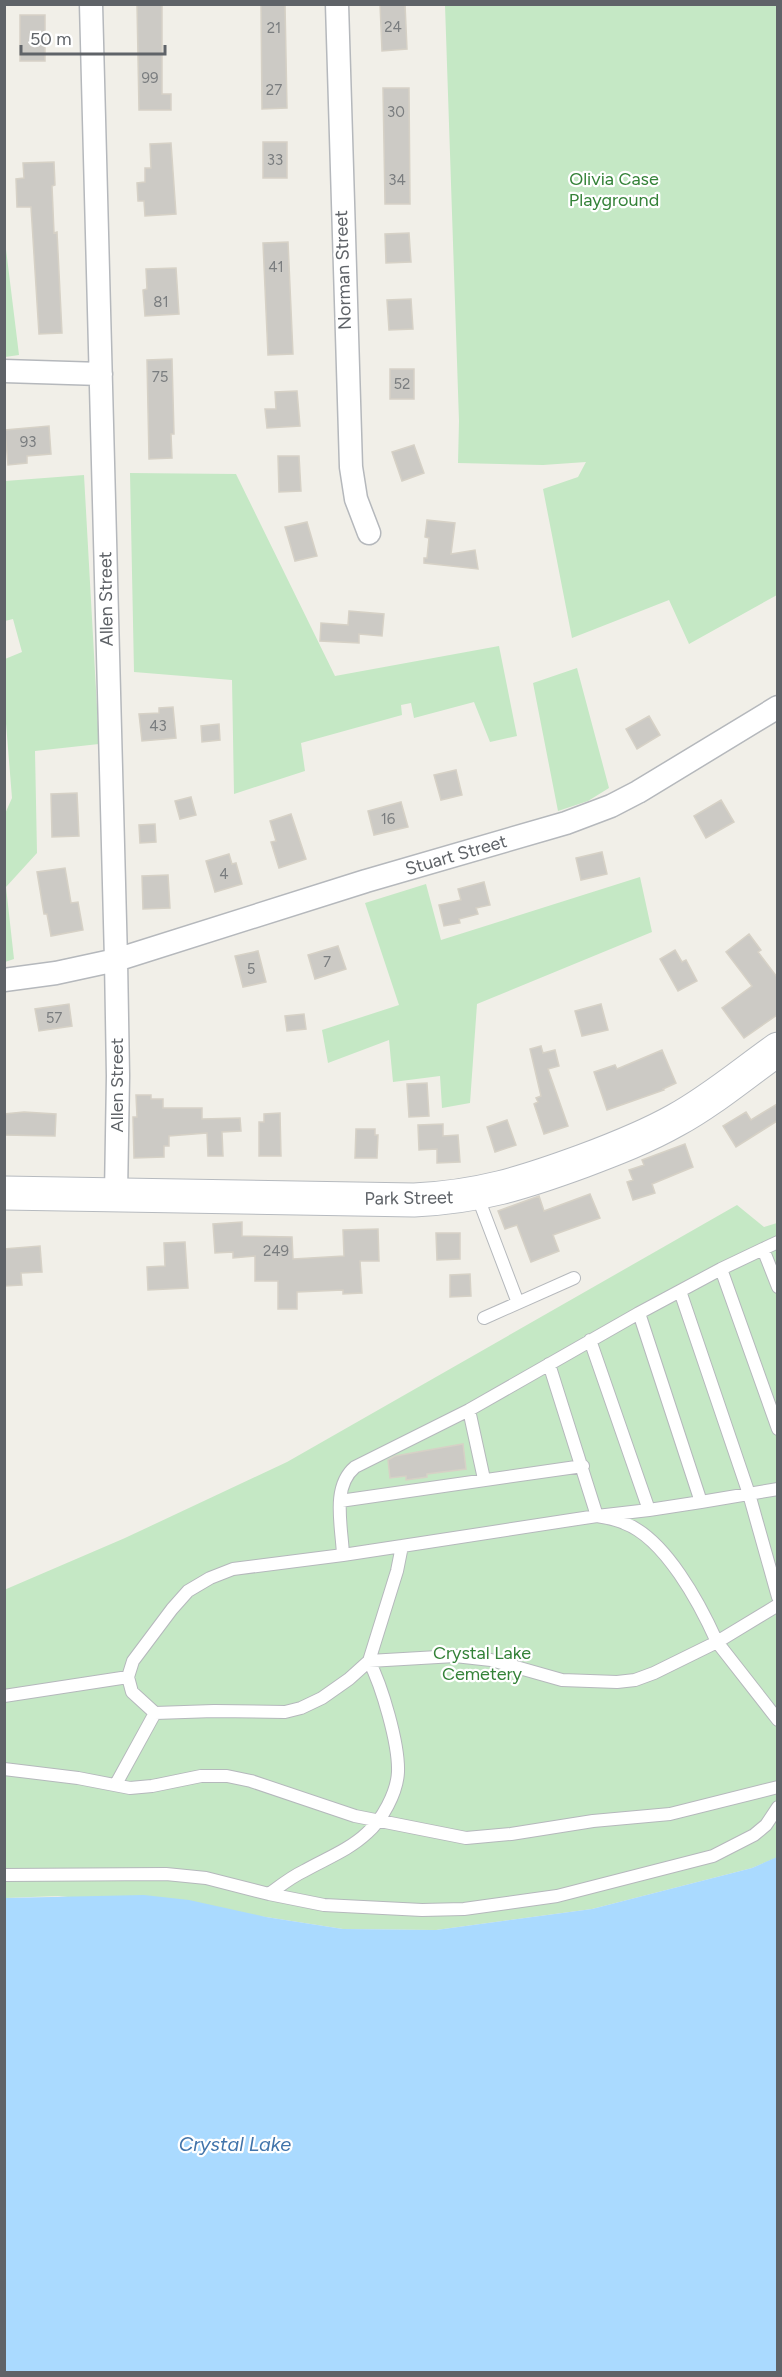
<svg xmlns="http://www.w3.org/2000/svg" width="782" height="2377" viewBox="0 0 782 2377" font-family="Figtree,sans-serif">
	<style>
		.green { fill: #c5e8c5 }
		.water { fill: #aadaff }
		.building { fill: #cccac5; stroke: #d6d1c6; stroke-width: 1.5 }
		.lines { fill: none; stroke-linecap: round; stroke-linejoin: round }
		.lane-casing { stroke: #b5b8bc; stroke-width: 14 }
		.street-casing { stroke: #b5b8bc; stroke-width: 25 }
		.secondary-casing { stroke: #b6babf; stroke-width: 35 }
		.lane { stroke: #fff; stroke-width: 12 }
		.street { stroke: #fff; stroke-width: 22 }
		.secondary { stroke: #fff; stroke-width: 33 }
		.labels { text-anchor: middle; stroke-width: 4.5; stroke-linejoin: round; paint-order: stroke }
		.number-label { font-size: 15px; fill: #7a7d7f }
		.park-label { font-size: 18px; fill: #348238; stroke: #fff }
		.street-label { font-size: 18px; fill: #5f6368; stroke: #fff }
		.water-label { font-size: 20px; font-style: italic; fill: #4174aa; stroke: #fff }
	</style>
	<rect width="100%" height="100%" fill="#f1efe8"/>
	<path class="green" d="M445,5h332v590l-88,49 -20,-44 -97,38 -29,-149 35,-12 8,-15 -43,3 -85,-2 1,-42z
		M4,233l15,122 -14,2h-1z
		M130,473l106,1 99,202 164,-30 18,90 -27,6 -16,-40 -60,16 -3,-15 -10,2 1,10 -101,28 4,28 -71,23 -2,-114 -98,-8z
		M84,475l15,269 -64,7 2,102 -31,34 8,72 -9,3 -1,-146 8,-18 -7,-87v-52l17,-7 -9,-33 -8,2v-140z
		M577,668l32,120 -21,13 -30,10 -25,-128z
		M640,877l12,55 -175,72 -7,99 -28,5 -2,-32 -47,6 -4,-42 -61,23 -6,-33 77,-25 -34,-102 61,-19 15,56z
		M737,1205l27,22 13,-4 1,634 -26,11 -160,41 -156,21 -93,-1 -77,-12 -208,-21 -53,2 -1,-308 121,-52 162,-76z"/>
	<path class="water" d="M777,1857v515h-772v-474l139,-3 45,5 77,17 77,12 93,1 156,-21 160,-41z"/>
	<path class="building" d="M137,4h25v90h9v16h-32z
		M261,4h24l2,104 -25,1z
		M380,4h25l2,45 -25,2z
		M20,15h25v46h-25z
		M383,88h26l1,116h-25z
		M263,142h24v36h-24z
		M171,143l5,71 -31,2 -1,-15h-6l-1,-18 8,-1v-14h6l-1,-24z
		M54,162l1,23 -3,1 2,47 3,-1 5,101 -23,1 -8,-127h-14l-1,-28 8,-1 -1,-15z
		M409,233l2,29 -25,1 -1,-29z
		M288,242l5,112 -25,1 -5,-112z
		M176,268l3,46 -34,2 -2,-26 4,-1 -1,-20z
		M411,299l2,30 -24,1 -2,-30z
		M172,359l2,75h-3l1,24 -23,1 -2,-99z
		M390,369h24v30h-24z
		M297,391l3,35 -33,2 -2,-19h11l-1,-17z
		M49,426l2,28 -24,2v7l-19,2 -3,-35z
		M414,445l10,28 -22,8 -10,-29z
		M278,456h21l2,35 -22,1z
		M427,520l28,3 -4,31 24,-4 3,19 -54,-6v-5h3l2,-20 -4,-1z
		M307,522l10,34 -22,5 -10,-34z
		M349,611l35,3 -2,22 -23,-2v9l-39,-2 1,-18 27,2z
		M173,707l3,31 -34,3 -3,-27 20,-1v-5z
		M649,716l11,19 -23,14 -11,-20z
		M219,724l1,16 -18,2 -1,-16z
		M456,770l6,25 -21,5 -7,-25z
		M77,793l2,43 -27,1 -1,-43z
		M191,797l5,18 -16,4 -5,-18z
		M721,800l13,22 -28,16 -12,-22z
		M401,802l7,25 -34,8 -6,-24z
		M291,814l15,45 -27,9 -8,-26 5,-1 -6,-20z
		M155,824l1,18 -16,1 -1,-18z
		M602,852l5,22 -26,6 -5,-22z
		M229,854l3,10 4,-1 6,21 -27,8 -9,-31z
		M65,868l6,35 7,-1 5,28 -32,6 -4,-22h-3l-7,-42z
		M168,875l2,33 -27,1 -1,-33z
		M484,882l6,23 -14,3 2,6 -19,5 1,4 -16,3 -5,-21 22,-5 -3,-11z
		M749,934l12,16 -3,2 19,25v38l-33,23 -22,-30 30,-22 -26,-34z
		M338,946l8,23 -31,10 -7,-24z
		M675,950l7,12 4,-2 11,21 -19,10 -18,-32z
		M258,951l8,31 -23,5 -8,-31z
		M69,1004l3,22 -33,5 -4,-22z
		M601,1004l7,26 -26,6 -7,-25z
		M304,1014l2,15 -19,2 -2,-15z
		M541,1046l2,7 12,-3 4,16 -11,3 20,57 -24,8 -10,-30 4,-2 -2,-4 5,-2 -11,-47z
		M662,1050l14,33 -13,6 1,1 -57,20 -13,-38 21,-7 2,4z
		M427,1083l2,33 -20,1 -2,-33z
		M136,1095h15v4h12v9h39v11l38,-1 1,13 -19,1 1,24h-15l-1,-23 -38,3v10h-5v11l-30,1 -1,-41h4z
		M777,1104v17l-41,26 -13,-21 23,-14 5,8z
		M24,1112l32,2 -1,22 -51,-1v-21z
		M280,1113l1,43h-22v-34h5v-8z
		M507,1120l9,25 -21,7 -8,-25z
		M443,1124v12l15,-1 2,27 -23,1v-14l-18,1 -1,-25z
		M356,1129h19v6h3l-1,23h-22z
		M685,1144l8,23 -41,17 3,9 -22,7 -6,-18 6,-2 -4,-10 15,-5 -2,-5z
		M590,1194l10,24 -47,17 6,16 -28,11 -14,-37 -12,4 -7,-18 41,-15 5,15z
		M242,1222v14l50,1 1,22 51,-3 -1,-26 35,-1 1,32h-19l2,32 -19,1v-4l-46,2v17h-19v-28h-23v-25l-22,2v-6l-18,1 -2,-29z
		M436,1233h24v26l-23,1z
		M185,1242l3,46 -40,2 -1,-23 18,-1 -1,-23z
		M40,1246l2,26 -21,1 1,12 -18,1v-37z
		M470,1274l1,22 -21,1v-22z
		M463,1444l3,25 -39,5v3l-21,3v-4l-16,2 -2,-18 7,-4z"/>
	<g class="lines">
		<defs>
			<path id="lane" d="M477,1195l41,108
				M778,1242l-15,7 15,38
				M721,1269l42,-20
				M680,1291l-41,22 62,189 77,-13
				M639,1313l-170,97 -114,57c-24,20 -13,60 -12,88l-110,14 -23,9 -22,13 -16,18 -39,52 -5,16 4,15 23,21 59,-2 71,1 16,-4 21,-10 27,-19 20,-18 28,-90 5,-25 195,-30c9,2 19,3 27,7 41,15 76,81 93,119l61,-37
				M484,1318l90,-40
				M590,1340l59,170 52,-8
				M549,1364l48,152 52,-6
				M469,1410l15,69
				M778,1429l-57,-160 -41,22 69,203 29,103
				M340,1501l243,-35
				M343,1555l59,-9
				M4,1696l124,-19
				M4,1769l74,9 52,10 22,-2 49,-10h26l24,5 104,35 111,22 45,-4 82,-13 77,-7 108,-27
				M116,1784l39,-71
				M4,1875l162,-1 40,4 63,16 55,11 98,5 42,-1 93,-13 156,-40 41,-21 12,-10 12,-18
				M269,1894c11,-8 22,-17 35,-23 21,-12 45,-21 63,-38 15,-13 30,-40 31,-61 1,-28 -16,-86 -29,-111l86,-5 36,4 71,20 55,2 18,-2 19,-7 63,-31 61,78"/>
			<path id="street" d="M91,4l25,956 2,116 -2,118
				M337,4l14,463 5,32 13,34
				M4,371l97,3
				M4,980l52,-7 60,-13 250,-79 200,-58 45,-17 27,-14 140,-85"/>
			<path id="secondary" d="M4,1193l410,7c65,-3 109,-17 169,-39 32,-12 63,-24 93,-41 35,-19 68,-47 102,-71"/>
		</defs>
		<use href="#lane" class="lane-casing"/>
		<use href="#street" class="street-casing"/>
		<use href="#secondary" class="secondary-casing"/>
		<use href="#lane" class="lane"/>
		<use href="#street" class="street"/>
		<use href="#secondary" class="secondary"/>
	</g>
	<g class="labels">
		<g class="number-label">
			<text x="393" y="32">24</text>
			<text x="274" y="33">21</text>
			<text x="150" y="83">99</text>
			<text x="274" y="95">27</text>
			<text x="396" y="117">30</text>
			<text x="275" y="165">33</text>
			<text x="397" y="185">34</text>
			<text x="276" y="272">41</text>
			<text x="161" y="307">81</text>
			<text x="160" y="382">75</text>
			<text x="402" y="389">52</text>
			<text x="28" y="447">93</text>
			<text x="158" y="731">43</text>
			<text x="388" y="824">16</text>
			<text x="224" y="879">4</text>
			<text x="327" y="967">7</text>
			<text x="251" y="974">5</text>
			<text x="54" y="1023">57</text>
			<text x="276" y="1256">249</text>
		</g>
		<g class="park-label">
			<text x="614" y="185">Olivia Case<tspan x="614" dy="21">Playground</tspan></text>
			<text x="482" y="1659">Crystal Lake<tspan x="482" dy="21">Cemetery</tspan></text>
		</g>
		<g class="street-label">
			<text transform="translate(343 270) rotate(-92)" y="6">Norman Street</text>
			<text transform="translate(106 599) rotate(-91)" y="6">Allen Street</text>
			<text transform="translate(456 855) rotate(-16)" y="6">Stuart Street</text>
			<text transform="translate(117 1085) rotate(-90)" y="6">Allen Street</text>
			<text transform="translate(409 1198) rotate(-1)" y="6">Park Street</text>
		</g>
		<g class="water-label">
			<text x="235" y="2151">Crystal Lake</text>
		</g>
	</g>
	<rect width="782" height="2377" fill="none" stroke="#5f6368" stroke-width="12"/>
	<path d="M21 45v9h144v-9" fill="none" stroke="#5f6368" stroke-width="3"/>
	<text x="30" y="45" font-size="18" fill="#5f6368" stroke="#ffffff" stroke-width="4.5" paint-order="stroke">50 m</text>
</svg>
